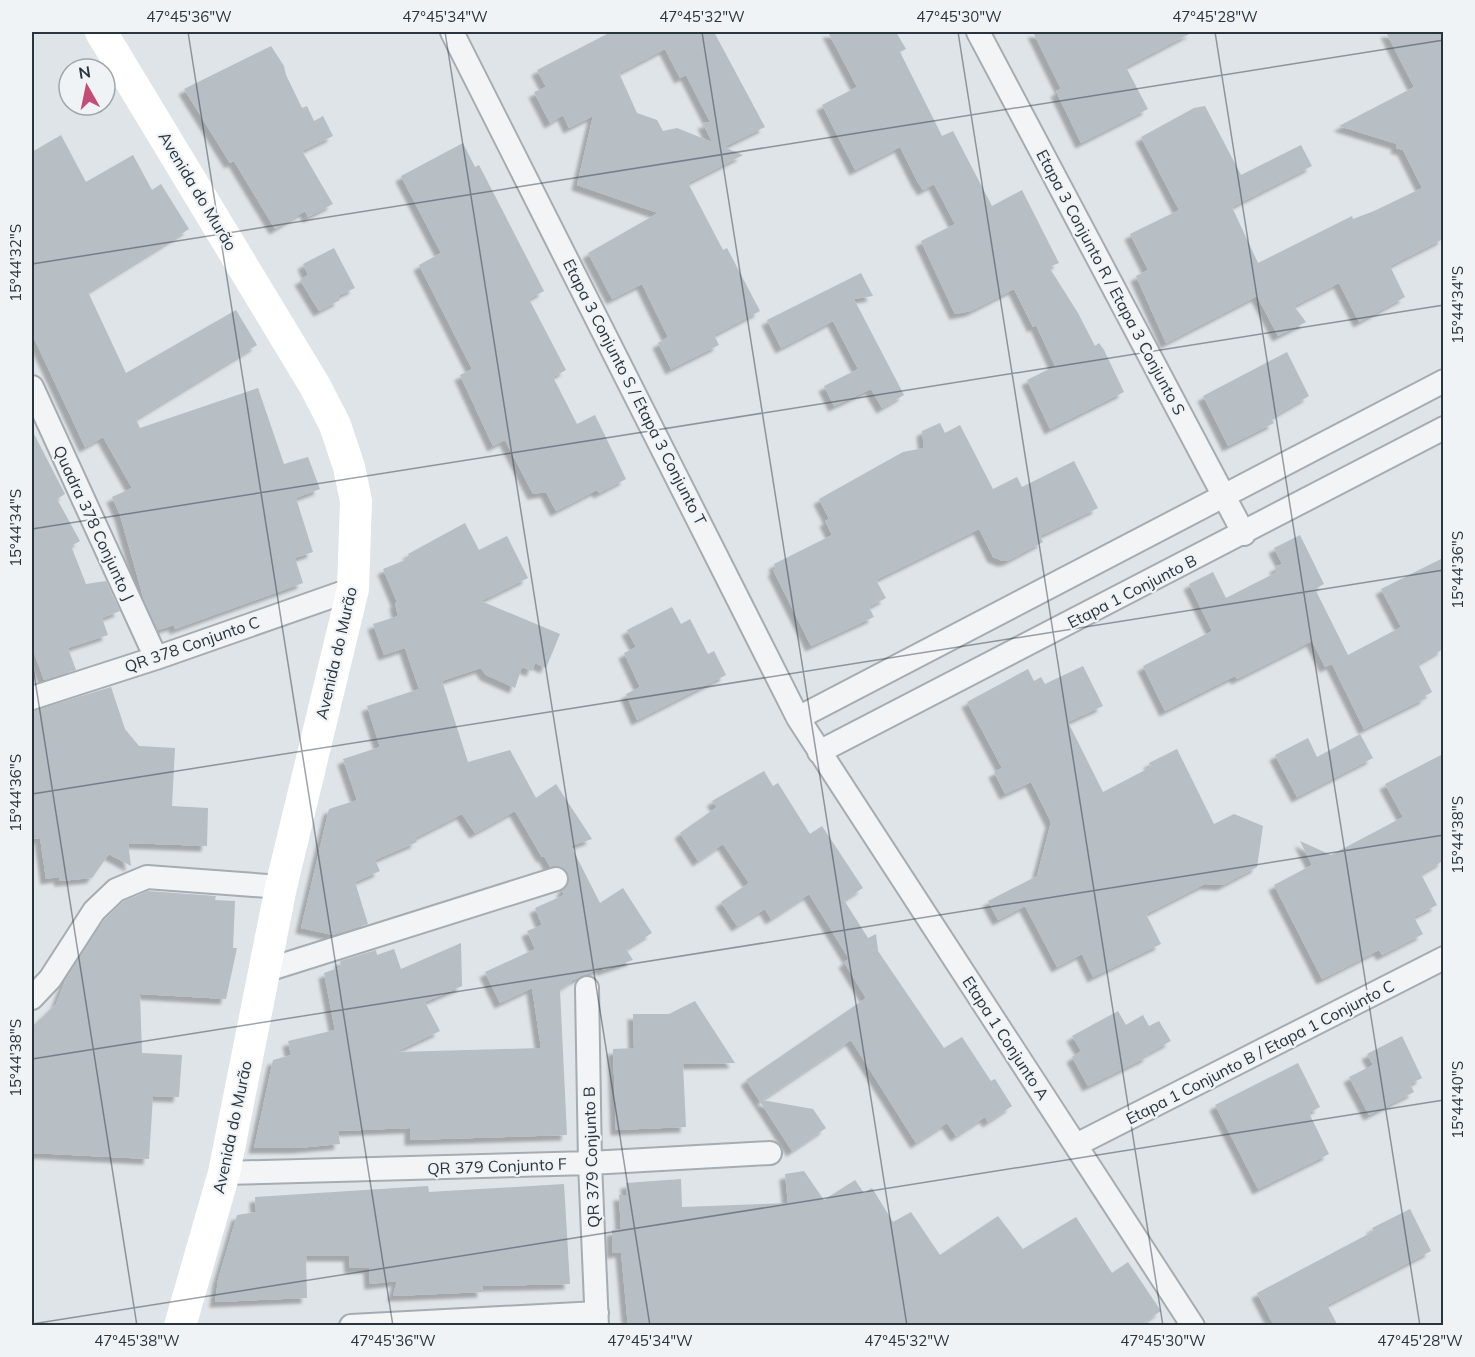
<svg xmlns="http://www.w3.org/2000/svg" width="1475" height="1357" viewBox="0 0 1475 1357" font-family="Mulish,sans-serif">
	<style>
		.building { fill: #b7bec4; fill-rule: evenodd; filter: url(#shadow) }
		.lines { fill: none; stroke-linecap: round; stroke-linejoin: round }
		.street-casing { stroke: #a5acb2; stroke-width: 26 }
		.street { stroke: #f2f4f6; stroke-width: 22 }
		.secondary { stroke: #fff; stroke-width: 32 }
		.ticks { fill: none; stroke: #29343e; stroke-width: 1.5; stroke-opacity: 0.45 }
		.labels { text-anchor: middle; stroke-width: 4.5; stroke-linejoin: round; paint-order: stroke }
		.street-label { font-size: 16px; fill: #29343e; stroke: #eff3f5 }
		.neatline { fill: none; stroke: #29343e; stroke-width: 2 }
		.ticks-label { font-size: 15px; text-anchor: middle; fill: #29343e }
	</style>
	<defs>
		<filter id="shadow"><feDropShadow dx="-5.5" dy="5.5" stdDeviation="1.5" flood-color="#0004"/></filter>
	</defs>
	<rect width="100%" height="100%" fill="#dfe4e8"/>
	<path class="building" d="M611,32h103l51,95 -41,20 19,8 -55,28 35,67 4,-2 33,63 -46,24 5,10 -48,24 -13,-26 10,-6 -26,-53 -30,15 -24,-46 70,-40 -81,-28 16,-69 -24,12 -6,-13 -13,8 -16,-31 12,-5 -9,-17zM665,49l15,29 6,-3 24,47 -7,1 9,19 -35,-14 -14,3 -6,-11 -20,-7 -18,-40z
		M828,32h68l10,17 -6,3 42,84 11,-5 39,75 30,-16 37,73 -10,4 29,46 17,33 4,-3 5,7 20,42 -74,37 -23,-49 28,-14 -19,-41 -3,2 -19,-38 -43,22 -16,3 -34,-73 34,-17 -21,-40 -11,6 -6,-9 -17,-34 -45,23 -33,-65 35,-18z
		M1033,32h160l-67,35 22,42 -67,34 -25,-52 5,-2z
		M1386,32h57v207l-53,27 15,31 -46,25 -20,-39 -45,23 12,16 -28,14 -21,-40 -91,47 -30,-67 12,-6 -18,-36 49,-24 -38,-73 53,-29 11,-2 36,69 60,-30 11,21 -80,41 26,56 94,-47 1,3 21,-8 48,-23 -19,-38 -7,-2 1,-4 -58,-18 75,-39z
		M271,46l13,20 2,9 16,33 5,-2 7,15 9,-5 10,20 -31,15 31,53 -25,13 -3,-6 -30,18 -41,-68 -4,2 -46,-74z
		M61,135l25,47 47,-27 19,35 9,-6 28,45 -101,63 38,81 110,-63 21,35 -121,74 4,9 118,-40 26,76 24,-7 12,32 -24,9 17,54 -18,6 8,25 -128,46 -1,-4 -16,5 -14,-30 -24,-85 -8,-18 20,-9 -29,-51 -18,10 -53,-113v-182z
		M463,143l12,24 4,-2 65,126 -15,8 37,71 -13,7 24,47 18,-9 31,64 -27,14 -2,-3 -41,21 -10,-19 -13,2 -28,-54 -12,6 -33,-71 12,-6 -53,-104 22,-12 -40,-77z
		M334,248l21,40 -17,8 2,4 -21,11 -19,-31 8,-5 -5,-11z
		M861,273l12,23 -19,3 50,96 -22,13 -11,-19 -37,17 -10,-20 34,-17 -25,-48 -52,27 -14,-28z
		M1287,352l22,44 -38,22 3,5 -46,23 -25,-50z
		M940,423l5,10 15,-8 33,64 24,-12 5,10 52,-26 24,47 -58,28 3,6 -34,18 -6,1 -10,-4 -14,-28 -103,51 10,18 -17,9 5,10 -63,29 -38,-76 3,-1 -2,-5 58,-29 -7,-14 4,-2 -10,-20 84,-47 21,-4 -2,-17z
		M32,430l33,64 -8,5 23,42 -9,5 15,38 20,-3 14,30 -18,7 6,17 -40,13 8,22 -32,10 -12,-33z
		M465,523l14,27 28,-14 21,42 -47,23 79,33 -14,34 -11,-5 -3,8 -10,-4 -7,21 -29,-13 -5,-7 -39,13 26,81 42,-12 26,48 20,-14 36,55 -21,7 29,57 23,-15 29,45 -26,16 7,11 -30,10 -2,-2 -28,12 -13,10 7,145 -157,5v-12l-72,3 2,13 -42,4h-44l19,-88 18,-5 -3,-14 47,-11 -11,-57 17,-6 -1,-6 36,-11 1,5 17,-6 7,20 60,-26 1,43 -37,16 15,29 -45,21 146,-4 -9,-60 -32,15 -15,-31 50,-23 -8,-18 15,-6 -7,-17 29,-13 -2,-4 7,-10 -4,-12 -7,-3 -8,1 -6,-11 -2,1 -27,-46 -40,22 -13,-19 -47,24 2,4 -42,18 5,11 -25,11 13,42 -35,11 -32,-7 28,-119 28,-9 -14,-41 37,-12 -13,-41 52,-17 -14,-41 -21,7 -11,-31 25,-8 -3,-13 2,-1 -14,-33 27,-11 -2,-4z
		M1300,535l24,49 -9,5 33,66 53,-28 -20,-38 62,-31v91l-25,15 14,28 -7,4 1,2 -62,31 -32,-65 -7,3 -13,-26 -75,38 -2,-3 -70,35 -22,-45 69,-35 -23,-47 24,-12 13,26 51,-26 -2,-5 7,-3 -8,-16z
		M672,607l9,17 9,-5 18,35 6,-3 12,24 -89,45 -11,-26 14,-7 -16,-34 12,-6 -9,-17z
		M1083,666l20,40 -35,16 35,70 48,-25 -2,-4 28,-14 37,75 20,-10 29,12 -6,41 -34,18 -18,-1 -59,30 15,30 -68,33 -11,-23 -25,13 -32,-61 -27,14 -10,-19 49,-25 14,-54 -20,-40 -26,12 -11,-22 8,-4 -35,-66 61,-33 6,12 7,-4 4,7z
		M111,687l14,42 14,17 36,2 -3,58 36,2 -1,38 -79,-3 3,23 -22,-12 -17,24 -32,3 -1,-4 -13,2 -6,-41 -8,1v-128z
		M1360,734l13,24 -76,39 -22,-42 33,-17 9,19z
		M1443,754v107l-22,13 16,31 -23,12 9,17 -41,21 -3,-5 -57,29 -48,-94 38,-20 -12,-24 31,14 72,-38 -18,-33z
		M764,771l9,15 5,-3 32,51 12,-8 41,62 -19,12 24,38 8,-4 2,17 66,97 18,-11 29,44 4,-2 17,27 -24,16 -3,-5 -29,19 -9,-13 -31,20 -65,-103 -89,60 51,9 13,19 -34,23 -46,-71 120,-82 -22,-36 5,-3 -40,-65 -38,25 -6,-10 -28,17 -16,-24 28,-19 -26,-39 -25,17 -18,-28 37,-26 -5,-6z
		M148,891l68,5 -1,4 20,1 -2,47h4l-11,51 -86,-5 2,59 40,2 -3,42 -26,-1 -4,63 -117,-6v-126l24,-23 10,-25 38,-59 20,-19z
		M695,1001l40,62 -52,1 3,63 -70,3 -3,-81 21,-1 -1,-34h36z
		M1118,1011l8,14 17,-10 6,11 10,-5 12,20 -24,13 2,2 -61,30 -16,-29 9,-6 -9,-15z
		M1402,1036l20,42 -12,6 4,8 -45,23 -20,-38 24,-12 -6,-11z
		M1298,1063l22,44 -11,6 20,41 -71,35 -43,-84z
		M804,1171l20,29 31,-20 9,13 8,-5 21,34 18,-10 29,43 58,-39 25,33 53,-32 36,56 16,-11 33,49 -22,15h-511l-7,-74 -9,1v-23l9,-1 -2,-34h8l-1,-12 55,-4 1,28 106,-4 -3,-29z
		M564,1184l6,100 -88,2 1,6 -90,4 4,-15 -27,3 -1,-16h-19l-1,-12h-43l1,42 -92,4 3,-22 19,-65 19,-3 -1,-15 173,-11 1,6z
		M1410,1209l21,42 -104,54 11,21h-64l-17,-33 117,-62 -2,-3z"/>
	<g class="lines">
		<defs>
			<path id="street" d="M452,32l346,686 395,608
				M978,32l266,502
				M32,387l124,271
				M32,698l124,-40 197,-69
				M798,718l646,-337
				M819,752l625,-324
				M264,971l292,-92
				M587,988l3,175 7,163
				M32,998l18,-19 44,-68 22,-21 31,-13 134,10
				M1076,1145l368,-187
				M224,1173l366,-10 180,-10
				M351,1326l246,-13"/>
		</defs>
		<use href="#street" class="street-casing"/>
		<use href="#street" class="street"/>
		<path class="secondary" d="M101,32l214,354 20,39 14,42 7,34 -3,88 -72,298 -57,286 -44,153"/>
	</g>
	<path class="ticks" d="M188,32l205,1294M445,32l205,1294M702,32l205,1294M958,32l205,1294M1215,32l205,1294M32,264l1412,-224M32,529l1412,-224M32,661l105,665M32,794l1412,-224M32,1059l1412,-224M32,1324l1412,-224"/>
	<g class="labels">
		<g class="street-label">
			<text transform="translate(198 191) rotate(59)" y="6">Avenida do Murão</text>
			<text transform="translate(1111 282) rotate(62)" y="6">Etapa 3 Conjunto R / Etapa 3 Conjunto S</text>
			<text transform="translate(635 392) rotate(63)" y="6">Etapa 3 Conjunto S / Etapa 3 Conjunto T</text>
			<text transform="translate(94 523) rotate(65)" y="6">Quadra 378 Conjunto J</text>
			<text transform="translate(1132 591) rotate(-27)" y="6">Etapa 1 Conjunto B</text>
			<text transform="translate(192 644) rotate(-19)" y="6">QR 378 Conjunto C</text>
			<text transform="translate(336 653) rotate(-77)" y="6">Avenida do Murão</text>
			<text transform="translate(1006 1038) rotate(57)" y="6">Etapa 1 Conjunto A</text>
			<text transform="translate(1260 1052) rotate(-27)" y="6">Etapa 1 Conjunto B / Etapa 1 Conjunto C</text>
			<text transform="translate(232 1127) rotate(-78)" y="6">Avenida do Murão</text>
			<text transform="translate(591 1157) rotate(-92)" y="6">QR 379 Conjunto B</text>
			<text transform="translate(497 1166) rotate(-2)" y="6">QR 379 Conjunto F</text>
		</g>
	</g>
	<rect width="1475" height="1357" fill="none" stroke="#eff3f5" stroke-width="66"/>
	<g transform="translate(87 87) rotate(351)"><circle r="28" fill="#eff3f5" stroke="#a0a7ac" stroke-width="1.5"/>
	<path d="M0-4.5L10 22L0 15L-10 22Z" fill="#c44d75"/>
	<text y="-9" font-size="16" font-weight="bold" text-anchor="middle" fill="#29343e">N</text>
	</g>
	<rect x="33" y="33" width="1409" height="1291" class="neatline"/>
	<g class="ticks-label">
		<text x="189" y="22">47°45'36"W</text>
		<text x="445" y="22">47°45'34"W</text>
		<text x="702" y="22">47°45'32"W</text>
		<text x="959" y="22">47°45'30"W</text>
		<text x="1215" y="22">47°45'28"W</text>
		<text transform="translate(16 263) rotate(-90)" y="5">15°44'32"S</text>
		<text transform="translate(1458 305) rotate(-90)" y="5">15°44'34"S</text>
		<text transform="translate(16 528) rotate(-90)" y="5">15°44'34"S</text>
		<text transform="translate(1458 570) rotate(-90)" y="5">15°44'36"S</text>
		<text transform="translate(16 793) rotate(-90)" y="5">15°44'36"S</text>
		<text transform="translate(1458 835) rotate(-90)" y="5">15°44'38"S</text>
		<text transform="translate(16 1058) rotate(-90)" y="5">15°44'38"S</text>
		<text transform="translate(1458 1100) rotate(-90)" y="5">15°44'40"S</text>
		<text x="137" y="1346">47°45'38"W</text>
		<text x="393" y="1346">47°45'36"W</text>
		<text x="650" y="1346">47°45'34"W</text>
		<text x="907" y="1346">47°45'32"W</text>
		<text x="1163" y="1346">47°45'30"W</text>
		<text x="1420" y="1346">47°45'28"W</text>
	</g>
</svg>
